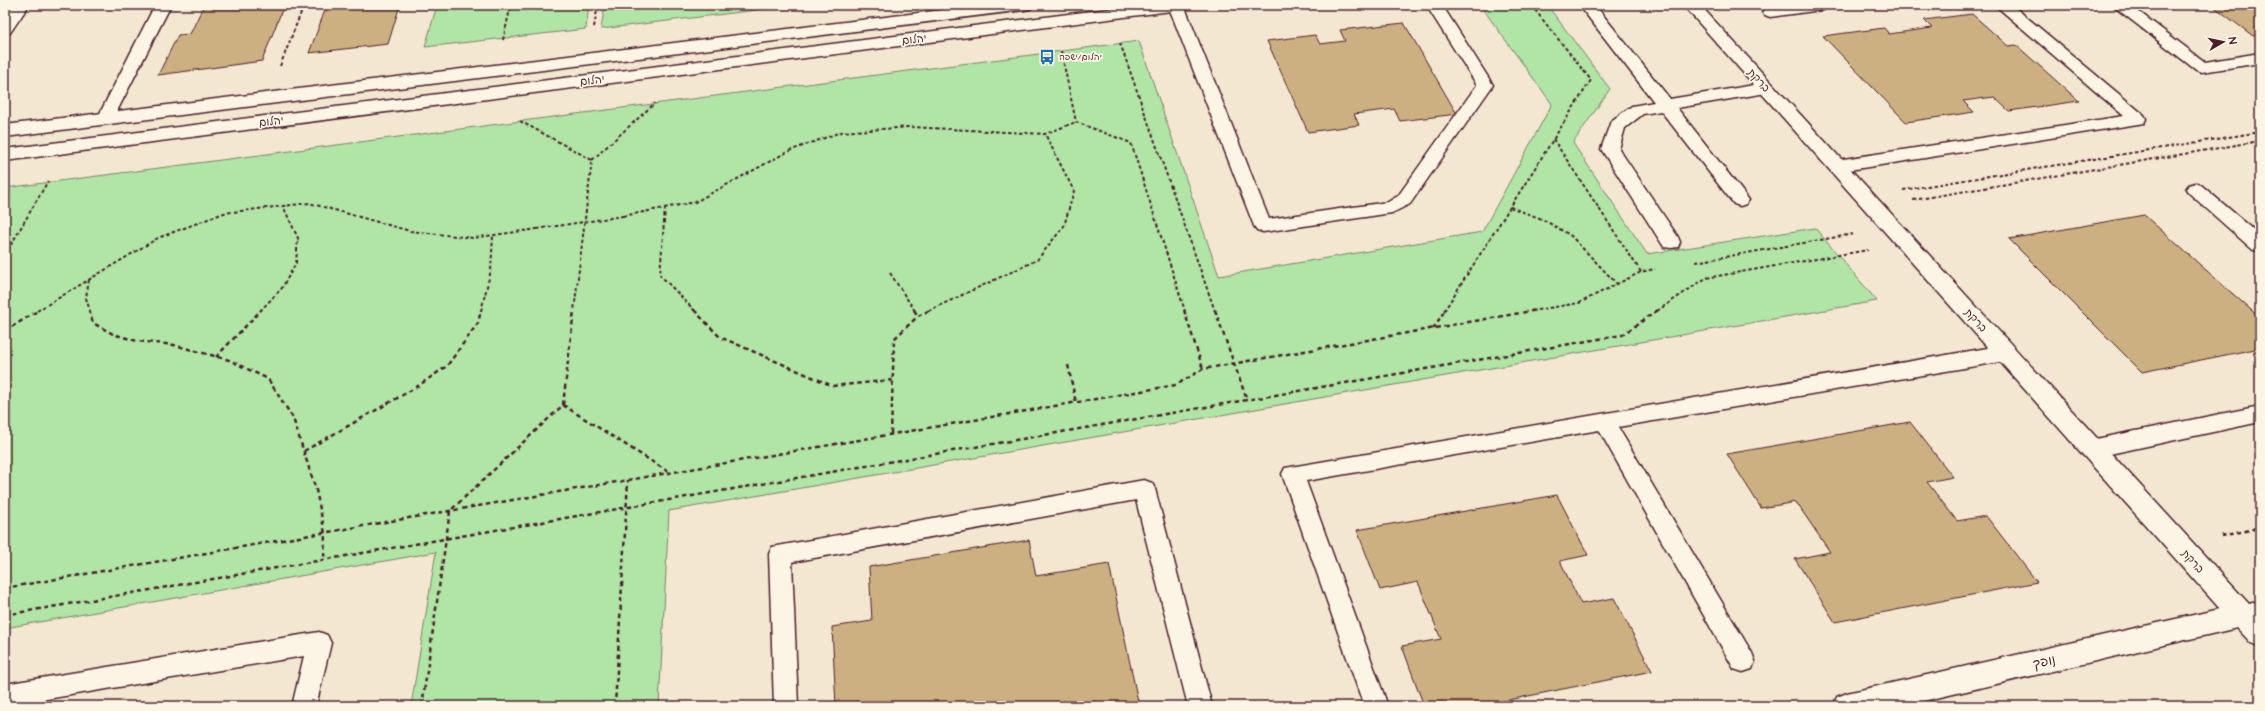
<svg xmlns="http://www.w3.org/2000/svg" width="2265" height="711" viewBox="0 0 2265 711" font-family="'Architects Daughter','Playpen Sans Hebrew',sans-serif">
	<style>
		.green { fill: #b0e5a6; stroke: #7d8268 }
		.building { fill: #cdb082; stroke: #4a1f2b }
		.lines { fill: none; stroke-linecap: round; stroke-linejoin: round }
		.lane-casing { stroke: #4a1f2b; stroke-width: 3 }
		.street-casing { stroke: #4a1f2b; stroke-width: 3 }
		.secondary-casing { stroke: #4a1f2b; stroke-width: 3 }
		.path-far1 { stroke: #4a1f2b; stroke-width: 2; stroke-dasharray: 3.5 2.5; stroke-linecap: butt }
		.path { stroke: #4a1f2b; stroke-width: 2.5; stroke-dasharray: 4.5 3.5; stroke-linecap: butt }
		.lane { fill: #fcf5e5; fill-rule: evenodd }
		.street { fill: #fcf5e5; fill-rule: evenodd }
		.secondary { fill: #fcf5e5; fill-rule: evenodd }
		.path-bridge { stroke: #4a1f2b; stroke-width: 2; stroke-dasharray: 3.5 2.5; stroke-linecap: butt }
		.labels { text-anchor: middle; stroke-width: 3.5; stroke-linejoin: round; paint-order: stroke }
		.far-poi-label { font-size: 9px; fill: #4a1f2b; stroke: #fcf5e5; text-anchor: start }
		.street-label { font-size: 11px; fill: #4a1f2b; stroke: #fcf5e5 }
		.near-street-label { font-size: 13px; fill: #4a1f2b; stroke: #fcf5e5 }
	</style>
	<rect width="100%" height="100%" fill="#f3e7d1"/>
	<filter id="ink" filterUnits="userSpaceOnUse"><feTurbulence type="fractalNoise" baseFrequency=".025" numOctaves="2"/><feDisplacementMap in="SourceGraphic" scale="8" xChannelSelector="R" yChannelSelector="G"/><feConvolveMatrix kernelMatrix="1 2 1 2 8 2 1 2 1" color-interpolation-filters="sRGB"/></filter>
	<g filter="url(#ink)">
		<path class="green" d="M437,5h152l-3,24 -161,18z
			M605,5h193l-197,24z
			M1480,5h67l63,84 -37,54 74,111 168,-26 62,73 -1208,210 -10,195h-248l25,-154 -431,76v-440l1134,-147 80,235 263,-44 70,-128z"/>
		<path class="building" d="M204,5h80l-22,56 -104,14 20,-40 12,-1z
			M327,5h73l-12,39 -79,9z
			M2212,5h48v30l-7,1z
			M1972,14l36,32 8,-1 63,56 -70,10 -15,-14 -31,4 11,11 -68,10 -83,-86 61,-8 5,6 43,-6 -8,-8z
			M1404,23l53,91 -57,7 -6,-12 -40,5 5,11 -51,7 -41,-91 48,-6 5,9 25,-3 -5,-11z
			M2144,215l116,103v30l-118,24 -133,-133z
			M1910,422l43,55 -26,5 30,39 29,-5 51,66 -202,40 -40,-63 35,-7 -34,-50 -35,6 -34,-54z
			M1557,495l31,60 -28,6 21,43 33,-6 38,73 -173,35h-55l-22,-60 39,-7 -23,-57 -38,8 -23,-60z
			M1029,540l7,36 73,-12 30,142h-303l-4,-79 40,-6 -3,-54z"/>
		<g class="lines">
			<defs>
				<path id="lane" d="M13,5h16l-19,28 -5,2v-17z
					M155,5h16l-58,114 -2,4h-12l-2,-4z
					M1168,5h16l85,214 119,-17 10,-6 79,-111 -51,-80h16l51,80 -83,119 -18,9 -129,19 -6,-2 -3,-4z
					M1579,5h16l75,94 96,-16 6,1 2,4 -2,4 -6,1 -89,15 69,88 3,4 -3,4 -6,2 -6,-2 -73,-93 -18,3 -18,14 -6,21 59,88 2,5 -2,5 -7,1 -7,-1 -63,-98 10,-28 21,-15 22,-4z
					M1788,5h42l-3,3 -5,2 -52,7 -5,-2 -3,-3 3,-3z
					M1995,5h17l132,110 2,4 -2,4 -307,49 -6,-2 -3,-4 3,-4 6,-2 287,-44z
					M2112,5h18l75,57 55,-9v10l-58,9 -6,-2z
					M2195,183l6,2 59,50v16l-7,-1 -64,-57 -3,-4 3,-4z
					M2005,345l7,3 3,5 -3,5 -7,3 -387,66 134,226 3,8 -3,8 -9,3 -9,-3 -135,-239 -293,51 82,225h-24l-82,-232 3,-6z
					M2260,406v16l-169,36 -8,-3 -3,-6 3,-6 8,-3z
					M1144,480l8,3 3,6 57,217h-24l-52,-206 -344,62 6,144h-24l-5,-152 3,-7z
					M2260,601v20l-18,5 -8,-4 -4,-7 4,-7z
					M319,632l8,3 4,8 -15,63h-24l12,-50 -299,50v-22z"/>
				<path id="street" d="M1683,5h17l560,611v31l-9,-4 -14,-15 -335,78h-69l4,-9 10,-4 373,-84z"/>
				<path id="secondary" d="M983,5h49l-2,4 -6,1 -1019,127v-12z
					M1140,5h47l-2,4 -6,1 -1174,151v-12z"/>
			</defs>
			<use href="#lane" class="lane-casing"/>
			<use href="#street" class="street-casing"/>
			<use href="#secondary" class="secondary-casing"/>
			<path class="path-far1" d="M594,27l4,-22
				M503,40l8,-35
				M1120,43l95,268
				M1061,51l15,71 55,21 54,168
				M280,66l24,-61
				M520,121l72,39 -18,151
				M1553,139l88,133
				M592,160l63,-57
				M1903,190l357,-58
				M1913,200l347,-59
				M1510,207l32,12 28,16 47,49
				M665,208l-5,67 35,36
				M623,216l72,-14 94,-51 52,-19 69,-5 135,7 31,-12
				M5,255l43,-74
				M1696,262l158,-28
				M890,273l25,38
				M89,280l-3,18 4,13
				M37,311l121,-73 66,-25 85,-10 101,28 63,7 64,-9
				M260,311l22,-23 14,-25 2,-25 -15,-32
				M481,311l10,-41 2,-34
				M928,311l109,-51 27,-34 10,-35 -29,-57
				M1444,311l147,-231 -60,-75
				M1531,311l48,-8 62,-31 14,-3
				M1657,311l49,-33 162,-28"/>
			<path class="path" d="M89,310l4,13 20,11 24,7 37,4 55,15 39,19 25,39 23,72 9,43 -1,27
				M694,310l26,27 113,49 60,-6
				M914,310l4,6
				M1184,310l19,59
				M1215,310l32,90
				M1433,329l12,-19
				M5,331l34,-21
				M216,357l45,-47
				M1068,365l8,38
				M563,405l107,68
				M891,434l3,-95 24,-23 12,-6
				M304,451l111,-63 32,-22 31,-43 3,-13
				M2221,536l39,-8
				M5,588l1171,-203 27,-16 334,-59
				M5,615l1617,-280 36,-25
				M422,706l28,-195 113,-106 11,-95
				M615,706l13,-226"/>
			<use href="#lane" class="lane"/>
			<use href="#street" class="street"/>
			<use href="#secondary" class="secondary"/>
			<path class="path-bridge" d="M537,229l86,-13"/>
		</g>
	</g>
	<defs>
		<symbol id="bus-bare" viewBox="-9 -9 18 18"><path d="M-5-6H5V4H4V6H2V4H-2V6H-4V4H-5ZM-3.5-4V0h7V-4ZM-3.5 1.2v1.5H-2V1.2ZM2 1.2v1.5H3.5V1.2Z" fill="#1f6fb2" stroke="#fcf5e5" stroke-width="2.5" paint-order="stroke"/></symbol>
	</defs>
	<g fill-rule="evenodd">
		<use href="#bus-bare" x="1036" y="46" width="22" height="22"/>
	</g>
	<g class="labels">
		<g class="far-poi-label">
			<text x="1059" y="60">יהלום/ישפה</text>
		</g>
		<g class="street-label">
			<text transform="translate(914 39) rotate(-7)" y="4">יהלום</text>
			<text transform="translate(592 80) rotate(-7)" y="4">יהלום</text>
			<text transform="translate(1759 80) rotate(48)" y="4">ברקת</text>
			<text transform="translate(271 121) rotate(-7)" y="4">יהלום</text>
			<text transform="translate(1976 320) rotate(48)" y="4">ברקת</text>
			<text transform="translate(2193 561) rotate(48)" y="4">ברקת</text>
		</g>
		<g class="near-street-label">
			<text transform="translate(2044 661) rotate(-13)" y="5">נופך</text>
		</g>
	</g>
	<rect width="2265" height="711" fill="none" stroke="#fcf5e5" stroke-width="20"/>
	<rect x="10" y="10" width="2245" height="691" fill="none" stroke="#4a1f2b" stroke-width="1.5" filter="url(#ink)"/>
	<g transform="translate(2223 42) rotate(81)" stroke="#fcf5e5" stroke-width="3" paint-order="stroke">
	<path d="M0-3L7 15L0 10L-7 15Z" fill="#4a1f2b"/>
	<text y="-6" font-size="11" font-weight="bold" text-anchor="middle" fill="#4a1f2b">N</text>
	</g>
</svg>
